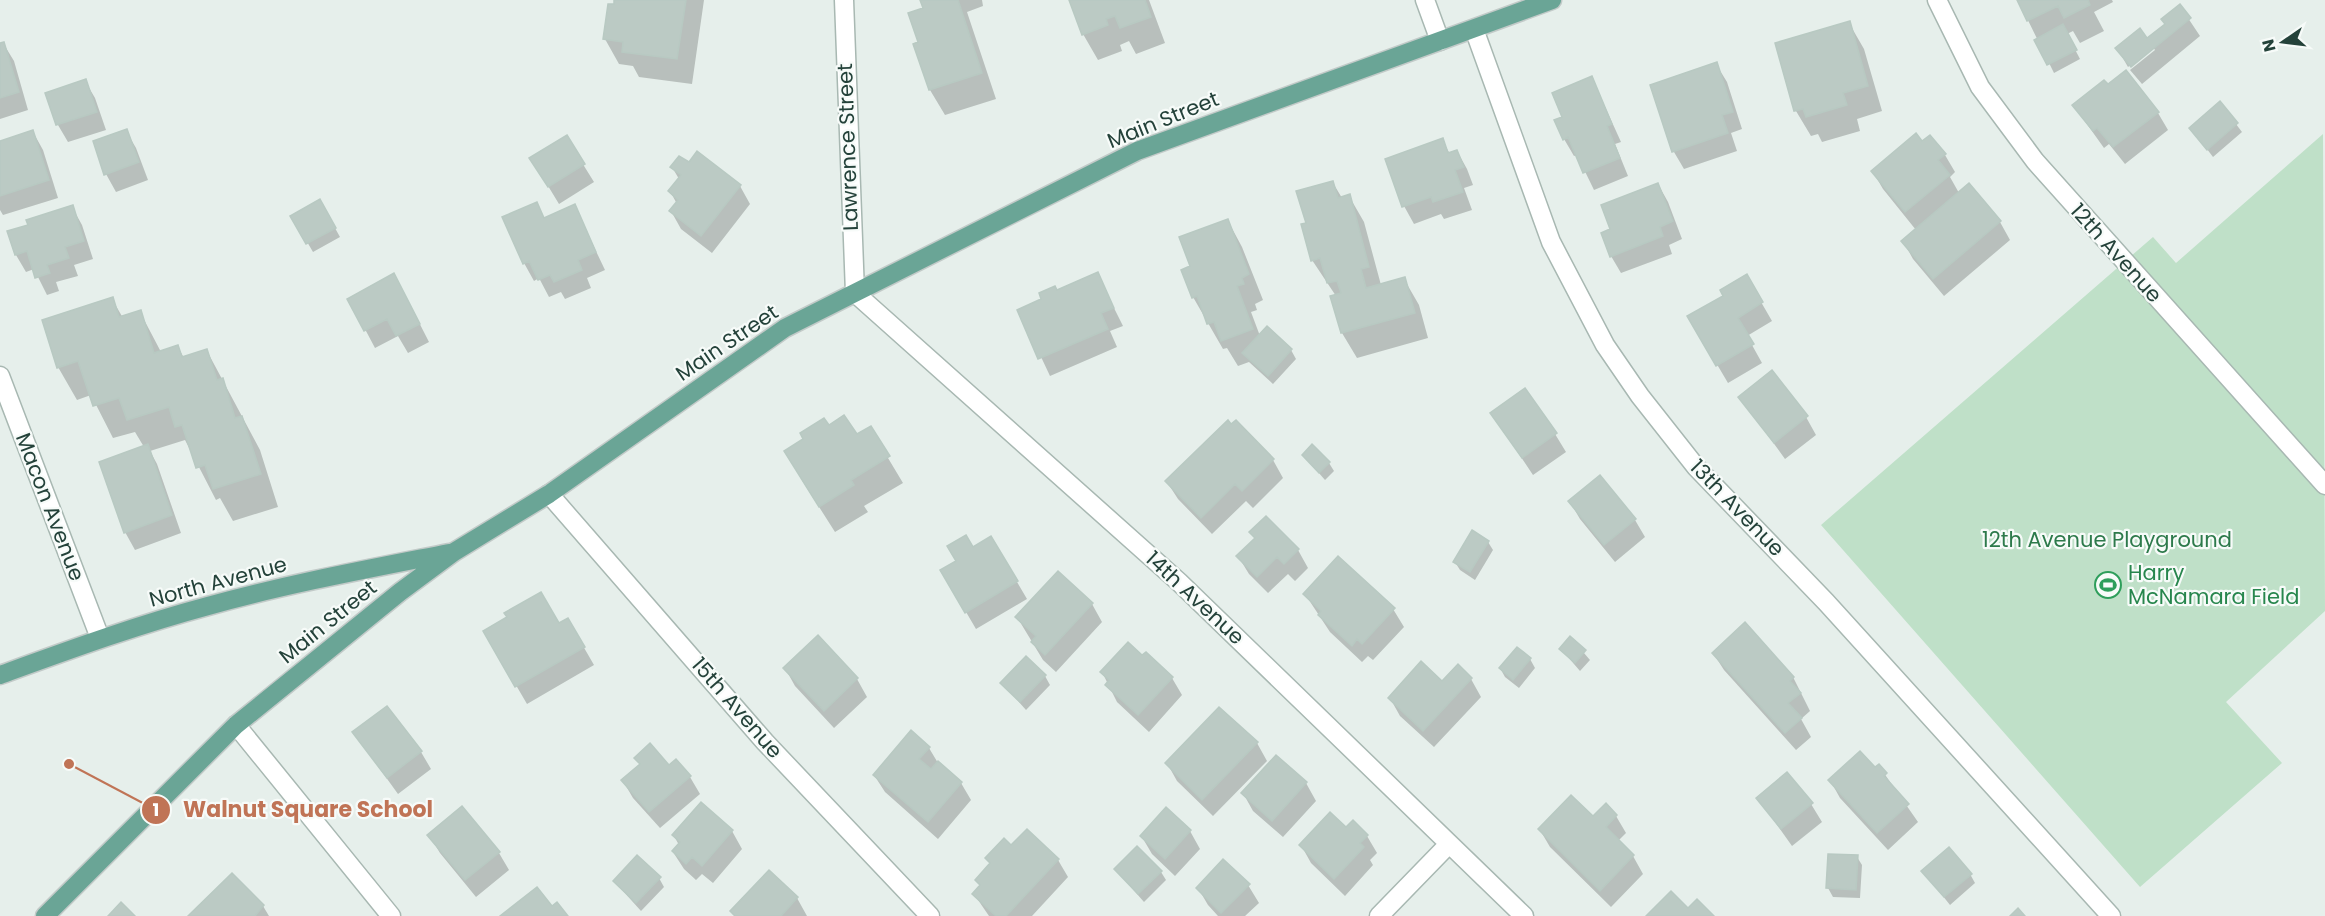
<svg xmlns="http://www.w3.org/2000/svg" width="2325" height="916" viewBox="0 0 2325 916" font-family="Poppins,sans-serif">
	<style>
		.green { fill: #bfe0c8 }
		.shadow { fill: #0003 }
		.building { fill: #bbcac4; stroke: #b8c9c2; stroke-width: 1.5 }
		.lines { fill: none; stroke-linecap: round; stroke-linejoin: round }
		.minor-casing { stroke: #a8b8b2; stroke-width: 21 }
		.major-casing { stroke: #c2cac8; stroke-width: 21 }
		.minor { stroke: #fff; stroke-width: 18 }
		.major { stroke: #6aa596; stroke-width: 18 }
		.labels { text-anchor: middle; stroke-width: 4.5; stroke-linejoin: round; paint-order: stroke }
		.street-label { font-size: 21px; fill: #24423a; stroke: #f7fbf9 }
		.park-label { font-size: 21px; fill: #2d7a4b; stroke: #f7fbf9 }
		.leisure-label { font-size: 21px; fill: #27864d; stroke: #f7fbf9; text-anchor: start }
		.leader { fill: none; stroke: #c07456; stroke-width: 2 }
		.callout-dot { fill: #c07456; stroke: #f7fbf9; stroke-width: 2 }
		.mark-label { font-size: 18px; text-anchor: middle; font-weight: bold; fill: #fff }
		.callout-label { font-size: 22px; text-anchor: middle; font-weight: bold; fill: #c07456; stroke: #f7fbf9; stroke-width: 4.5; stroke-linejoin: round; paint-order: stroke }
	</style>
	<rect width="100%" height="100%" fill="#e6efeb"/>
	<path class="green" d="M2323,134l2,477 -99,91 56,61 -142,124 -319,-362 332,-288 23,26z"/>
	<path class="shadow" d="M616,0h88l-12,84 -53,-7 -6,-11 -14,-2 -14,-25z
		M922,0h60l1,6 -16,6 29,87 -51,16 -15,-25 -15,-45 5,-2 5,-34z
		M1071,0h78l16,43 -29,11 -7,-13 -9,4 2,6 -24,9 -15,-26z
		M2018,0h94l1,2 -19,10 10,19 -24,12 -7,-12 -6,3 13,25 -26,14z
		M2180,6l20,30 -58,48 -12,-14 25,-20 -2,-3 -25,20 -11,-19 30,-8 19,-15z
		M1849,23l15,26 18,62 -25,8 3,12 -38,11 -4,-8 -7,2 -15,-25 -20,-67z
		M3,43l11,18 14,49 -28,9v-75z
		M1716,64l11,18 15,47 -11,4 6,18 -53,18 -10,-17 -22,-66z
		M1592,78l29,64 -6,2 13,32 -34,14 -17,-35 -3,1 -10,-17v-22z
		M85,81l10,17 11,32 -38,12 -10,-17 -11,-31z
		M2220,103l22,29 -29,25 -22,-29z
		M2074,106l84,7 10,17 -43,34 -16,-20 -5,4z
		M126,131l10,17 12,32 -32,12 -10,-18z
		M33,132l10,18 15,48 -55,17 -3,-5v-67z
		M566,137l28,45 -35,22 -17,-28z
		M1442,140l8,14 7,-3 10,18 6,16 -9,3 8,22 -28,9 -3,-5 -27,10 -10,-18z
		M1922,143l23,12 10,17 -5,5 9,16 41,29 10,18 -66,56 -31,-37 -10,-18 13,-11 -33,-41 -10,-17z
		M672,167l68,19 10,18 -38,49 -31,-24 -10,-18 6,-7 -7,-13 9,-12z
		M1333,183l9,15 7,-2 15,26 17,63 23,-6 15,26 9,33 -71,20 -15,-25 -6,-37 -24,-36 -5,-36z
		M1658,184l10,18 14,37 -13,6 3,9 -51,19 -10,-17z
		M320,201l20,36 -27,15 -21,-36z
		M536,204l9,15 29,-14 31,65 -18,8 4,10 -26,11 -4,-7 -12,5 -10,-19 -5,3 -10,-18z
		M72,207l10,18 11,34 -19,6 4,11 -22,6 3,9 -12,4 -13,-26 -8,3 -10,-17 14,-29z
		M1228,221l14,26 21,53 -8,4 2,6 -6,2 9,24 7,-8 24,22 5,9 -23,25 -24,-22 -11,4 -11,-18 -4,1 -30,-52 -1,-30z
		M1097,274l26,52 -13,5 7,16 -67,29 -31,-66z
		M1746,276l26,45 -25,15 15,27 -34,20 -39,-66 36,-21z
		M404,293l25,49 -21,11 -10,-17 -23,12 -26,-49z
		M112,299l11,19 17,-6 21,40 17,-5 6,11 23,-7 53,99 18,57 -45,14 -13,-23 -4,2 -31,-60 -35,11 7,13 24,69 -46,17 -10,-18 19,-85 -9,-15 -22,6 -22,-43 -14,5 -19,-33z
		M1740,397l66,20 10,18 -31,24z
		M1492,414l63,20 11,18 -33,23z
		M828,427l28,10 14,-9 33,55 -39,23 4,6 -33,20 -35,-55z
		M1304,456l25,7 5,8 -9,9z
		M1273,460l10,18 -30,30 -7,-7 -34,33 -34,-35 -11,-17z
		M1600,477l35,43 10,17 -30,25 -35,-43 -10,-17z
		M1251,533l47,17 10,18 -13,13 -7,-7 -20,19 -19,-19 -11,-18 17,-17z
		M991,538l36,61 -51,30 -34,-58z
		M1488,542l5,8 -18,30 -15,-10 -5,-8z
		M1058,573l34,31 10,18 -46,50 -13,-12 -26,-43z
		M1305,594l88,15 11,18 -31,33 -5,-4 -6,6 -32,-30z
		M568,620l26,45 -67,39 -42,-72 73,-7z
		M818,638l39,41 10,18 -33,31 -39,-42 -10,-18z
		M1571,638l19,22 -10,11 -19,-22z
		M1517,649l13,10 5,9 -16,20 -14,-11 -5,-9z
		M1713,653l80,24 17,34 -9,8 10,18 -15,13 -72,-80z
		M1146,654l26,24 10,17 -33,37 -32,-30 -15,-30z
		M1045,676l5,9 -24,25 -24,-27z
		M1471,679l10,18 -47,50 -34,-31 -10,-18 53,-15z
		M1220,710l37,33 10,18 -54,55 -36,-35 -10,-18z
		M354,733l67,19 10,17 -33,25z
		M929,748l9,15 23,20 10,17 -33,39 -53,-47 -11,-17z
		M636,758l54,19 10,17 -40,34 -27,-30 -10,-17 18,-15z
		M1879,766l39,56 -30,28 -48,-52 -10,-18z
		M1306,783l10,18 -33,36 -30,-26 -10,-18z
		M1758,798l53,6 11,18 -30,24z
		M701,804l31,27 10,18 -29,34 -11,-9 -6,6 -12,-11 -11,-17 6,-7 -5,-9z
		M1616,816l10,17 -8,8 15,15 10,18 -32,33 -61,-60 -10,-17z
		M1346,829l21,7 10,17 -7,7 3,5 -28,31 -34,-33 -10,-18z
		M1190,831l10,18 -25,27 -23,-22 -10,-17z
		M429,835l70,18 10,17 -33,27 -36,-44z
		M1011,847l47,13 10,17 -36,39h-43l-15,-22 7,-7 -5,-7 15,-15 -4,-7z
		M1857,857l5,8 -2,33 -27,-1 -5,-9z
		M1115,869l46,3 5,8 -22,22z
		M1923,871l47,3 5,9 -25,22z
		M769,872l28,26 10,18h-72l-3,-4z
		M232,875l31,31 6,10h-79z
		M659,878l5,9 -23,24 -27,-30z
		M1248,885l11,18 -14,13h-27l-10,-11 -10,-17z"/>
	<path class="building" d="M614,0h72l-9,59 -55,-7 1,-10 -20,-3 5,-35h6z
		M920,0h38l24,73 -53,17 -16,-46 5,-2 -10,-29 15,-5z
		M1069,0h76l6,17 -31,11 -5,-12 -9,3 2,6 -26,10z
		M2017,0h71l2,5 -26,13 -6,-12 -31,15z
		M2180,4l11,14 -60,49 -16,-19 25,-20 7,10 18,-14 -4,-5z
		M1850,21l18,65 -25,7 4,12 -41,12 -3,-8 -9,2 -19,-68z
		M2063,24l14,26 -30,15 -13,-25z
		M4,42l15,50 -19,6v-55z
		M1717,62l16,50 -11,3 6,18 -56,19 -22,-67z
		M2126,70l33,42 -46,35 -16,-19 -4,3 -21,-26 32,-25 4,4z
		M1592,76l20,48 -5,2 13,32 -37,15 -15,-36 -5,3 -9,-20 8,-3 -10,-24z
		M86,79l11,33 -41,13 -11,-32z
		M2220,101l18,22 -31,27 -18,-22z
		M127,129l12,33 -35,13 -11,-34z
		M33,130l16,50 -49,16v-55z
		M1916,133l6,8 8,-6 16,19 -8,6 12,15 -45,37 -34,-41z
		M567,135l18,29 -37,23 -19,-29z
		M1443,138l5,15 9,-3 7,17 -9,3 8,22 -30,10 -2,-5 -29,10 -17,-48z
		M697,151l44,34 -40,51 -32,-25 9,-11 -10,-9 13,-16 -11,-8 9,-11 10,6z
		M1333,181l5,17 12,-4 19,73 -8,2 5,19 39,-11 10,36 -74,20 -11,-37 11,-3 -4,-12 -10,2 -7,-25 -9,3 -10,-37 5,-1 -10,-32z
		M1658,183l15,38 -13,6 3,9 -53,21 -9,-24 9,-4 -9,-24z
		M1969,183l32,38 -68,58 -32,-38z
		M320,199l16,29 -30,16 -16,-28z
		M537,202l7,16 31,-14 21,48 -18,8 4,10 -28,12 -4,-7 -12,5 -9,-19 -6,3 -21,-47z
		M73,205l11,36 -19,6 4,11 -22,7 3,8 -15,5 -8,-27 -12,4 -8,-24 21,-6 -2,-5z
		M1228,219l21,55 -7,4 2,6 -7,2 16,43 -32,12 -7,-19 -7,2 -10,-28 -5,2 -11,-28 9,-4 -11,-29z
		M1098,272l16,36 -13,5 7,16 -70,30 -21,-49 24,-11 -2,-6 16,-7 2,4z
		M394,273l26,51 -24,12 -9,-17 -23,12 -17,-32z
		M1747,274l16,28 -25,16 16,26 -38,22 -29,-50 36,-20 -3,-6z
		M113,297l6,20 22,-7 13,43 24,-8 4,12 25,-8 10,31 6,-2 12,40 7,-2 19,58 -48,15 -8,-24 -9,3 -14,-43 -7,2 -6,-20 -42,13 -8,-22 -26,8 -15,-45 -21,7 -15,-48z
		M1267,326l25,23 -24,27 -26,-23z
		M1772,370l36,46 -34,27 -36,-46z
		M1525,388l32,45 -35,25 -32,-45z
		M844,415l13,19 14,-8 19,30 -39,24 3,5 -35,22 -35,-56 19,-12 -3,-6 24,-15 5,7z
		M1228,420l3,4 5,-4 38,39 -32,32 -7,-7 -34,34 -36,-37z
		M148,444l24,71 -48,18 -25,-71z
		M1312,444l18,18 -11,11 -17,-18z
		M1600,475l36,44 -32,26 -36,-44z
		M1266,516l33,33 -15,15 -7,-7 -20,20 -21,-21 19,-18 -6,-6z
		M1472,530l17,11 -19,31 -17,-10z
		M966,535l7,12 18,-11 27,45 -53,32 -25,-43 16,-9 -9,-15z
		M1338,556l57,52 -33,36 -5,-5 -5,7 -34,-31 3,-4 -18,-17z
		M1058,571l35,32 -48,52 -14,-13 5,-6 -21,-19z
		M541,592l18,31 9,-5 17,29 -70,40 -32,-56 24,-14 -3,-4z
		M1745,622l49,55 -4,4 11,12 -13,10 14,15 -17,15 -73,-80z
		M818,635l40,43 -34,33 -41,-43z
		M1570,636l16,14 -11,13 -16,-14z
		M1128,642l14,13 4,-3 27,25 -35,38 -33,-30 4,-5 -9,-8z
		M1517,647l14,11 -18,22 -14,-12z
		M1026,656l20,19 -26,27 -20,-19z
		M1421,661l21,20 16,-17 14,14 -49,53 -35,-33z
		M387,706l35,45 -35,27 -35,-46z
		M1219,707l39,35 -56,58 -37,-37z
		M911,730l19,17 -11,12 12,10 7,-8 24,21 -34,40 -55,-47z
		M650,743l19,22 7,-6 15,17 -42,36 -28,-32 19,-16 -6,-6z
		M1860,751l15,16 4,-3 8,9 -3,3 25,28 -32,29 -49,-53z
		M1276,755l31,27 -35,39 -31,-28z
		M1787,772l26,31 -32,26 -25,-31z
		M1571,795l22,21 13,-13 11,12 -11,12 28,28 -34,36 -62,-62z
		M701,802l32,28 -31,36 -10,-9 -6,7 -14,-13 8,-9 -8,-7z
		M462,806l38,46 -35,28 -38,-45z
		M1166,807l25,23 -26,29 -25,-23z
		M1330,812l16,15 7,-7 15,15 -8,8 4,4 -30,32 -35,-34z
		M1027,829l32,30 -53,57h-10l-24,-22 8,-9 -5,-5 15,-17 -5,-5 19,-20 7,7z
		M1137,846l25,25 -24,23 -24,-25z
		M1949,847l23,27 -28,23 -23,-26z
		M1828,854l30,1 -2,35 -30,-2z
		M637,855l24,22 -25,26 -23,-22z
		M1223,859l27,25 -29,29 -25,-25z
		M769,870l29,27 -17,19h-46l-5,-5z
		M232,873l32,32 -9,11h-67z
		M537,887l15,19 5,-4 11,14h-68z
		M1671,891l17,17 9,-9 17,17h-68z
		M121,902l14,14h-27z
		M2018,908l7,8h-15z"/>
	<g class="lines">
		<defs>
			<path id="minor" d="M844,0l11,293 324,289 345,334
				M1425,0l15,41
				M1937,0l43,87 55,74 290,324
				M1474,29l77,213 54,103 35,51 56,71 130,135 285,314
				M0,376l100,262
				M549,494l216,248 165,174
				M236,725l155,191
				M1379,916l70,-72"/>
			<path id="major" d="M0,675c69,-25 137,-50 208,-69 79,-22 160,-37 241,-53
				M45,916l191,-191 164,-133 54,-40 95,-58 236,-166 352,-177 415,-151"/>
		</defs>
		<use href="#minor" class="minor-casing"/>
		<use href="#major" class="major-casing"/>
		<use href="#minor" class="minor"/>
		<use href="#major" class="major"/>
	</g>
	<defs>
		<symbol id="stadium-ring" viewBox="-11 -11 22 22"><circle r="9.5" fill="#f7fbf9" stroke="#2e9e5b" stroke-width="1.5"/><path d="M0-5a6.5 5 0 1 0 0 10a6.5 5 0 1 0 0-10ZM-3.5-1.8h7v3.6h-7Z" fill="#2e9e5b"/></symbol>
	</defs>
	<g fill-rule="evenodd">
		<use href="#stadium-ring" x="2093" y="570" width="30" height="30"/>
	</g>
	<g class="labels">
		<g class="street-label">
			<text transform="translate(1163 120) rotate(-22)" y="7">Main Street</text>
			<text transform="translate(848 147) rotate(-92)" y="7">Lawrence Street</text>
			<text transform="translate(2116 253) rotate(48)" y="7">12th Avenue</text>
			<text transform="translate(727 343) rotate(-34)" y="7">Main Street</text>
			<text transform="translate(50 507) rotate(69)" y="7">Macon Avenue</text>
			<text transform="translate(1737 508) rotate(46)" y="7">13th Avenue</text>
			<text transform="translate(218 582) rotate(-15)" y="7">North Avenue</text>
			<text transform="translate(1195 598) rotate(43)" y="7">14th Avenue</text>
			<text transform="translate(328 622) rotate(-39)" y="7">Main Street</text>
			<text transform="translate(737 708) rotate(49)" y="7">15th Avenue</text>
		</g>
		<g class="park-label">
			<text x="2107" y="547">12th Avenue Playground</text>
		</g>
		<g class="leisure-label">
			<text x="2128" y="580">Harry<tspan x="2128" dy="24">McNamara Field</tspan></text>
		</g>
	</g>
	<path class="leader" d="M69 764L156 810"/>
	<g class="callout-dot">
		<circle cx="69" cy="764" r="6"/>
		<circle cx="156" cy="810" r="15"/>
	</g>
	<g class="mark-label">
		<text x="156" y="816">1</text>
	</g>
	<g class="callout-label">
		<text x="308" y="817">Walnut Square School</text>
	</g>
	<g transform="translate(2283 42) rotate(256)" stroke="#f7fbf9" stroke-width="4.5" paint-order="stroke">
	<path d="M0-4.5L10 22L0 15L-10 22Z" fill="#24423a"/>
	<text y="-9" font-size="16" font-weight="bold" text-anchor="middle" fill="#24423a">N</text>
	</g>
</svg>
